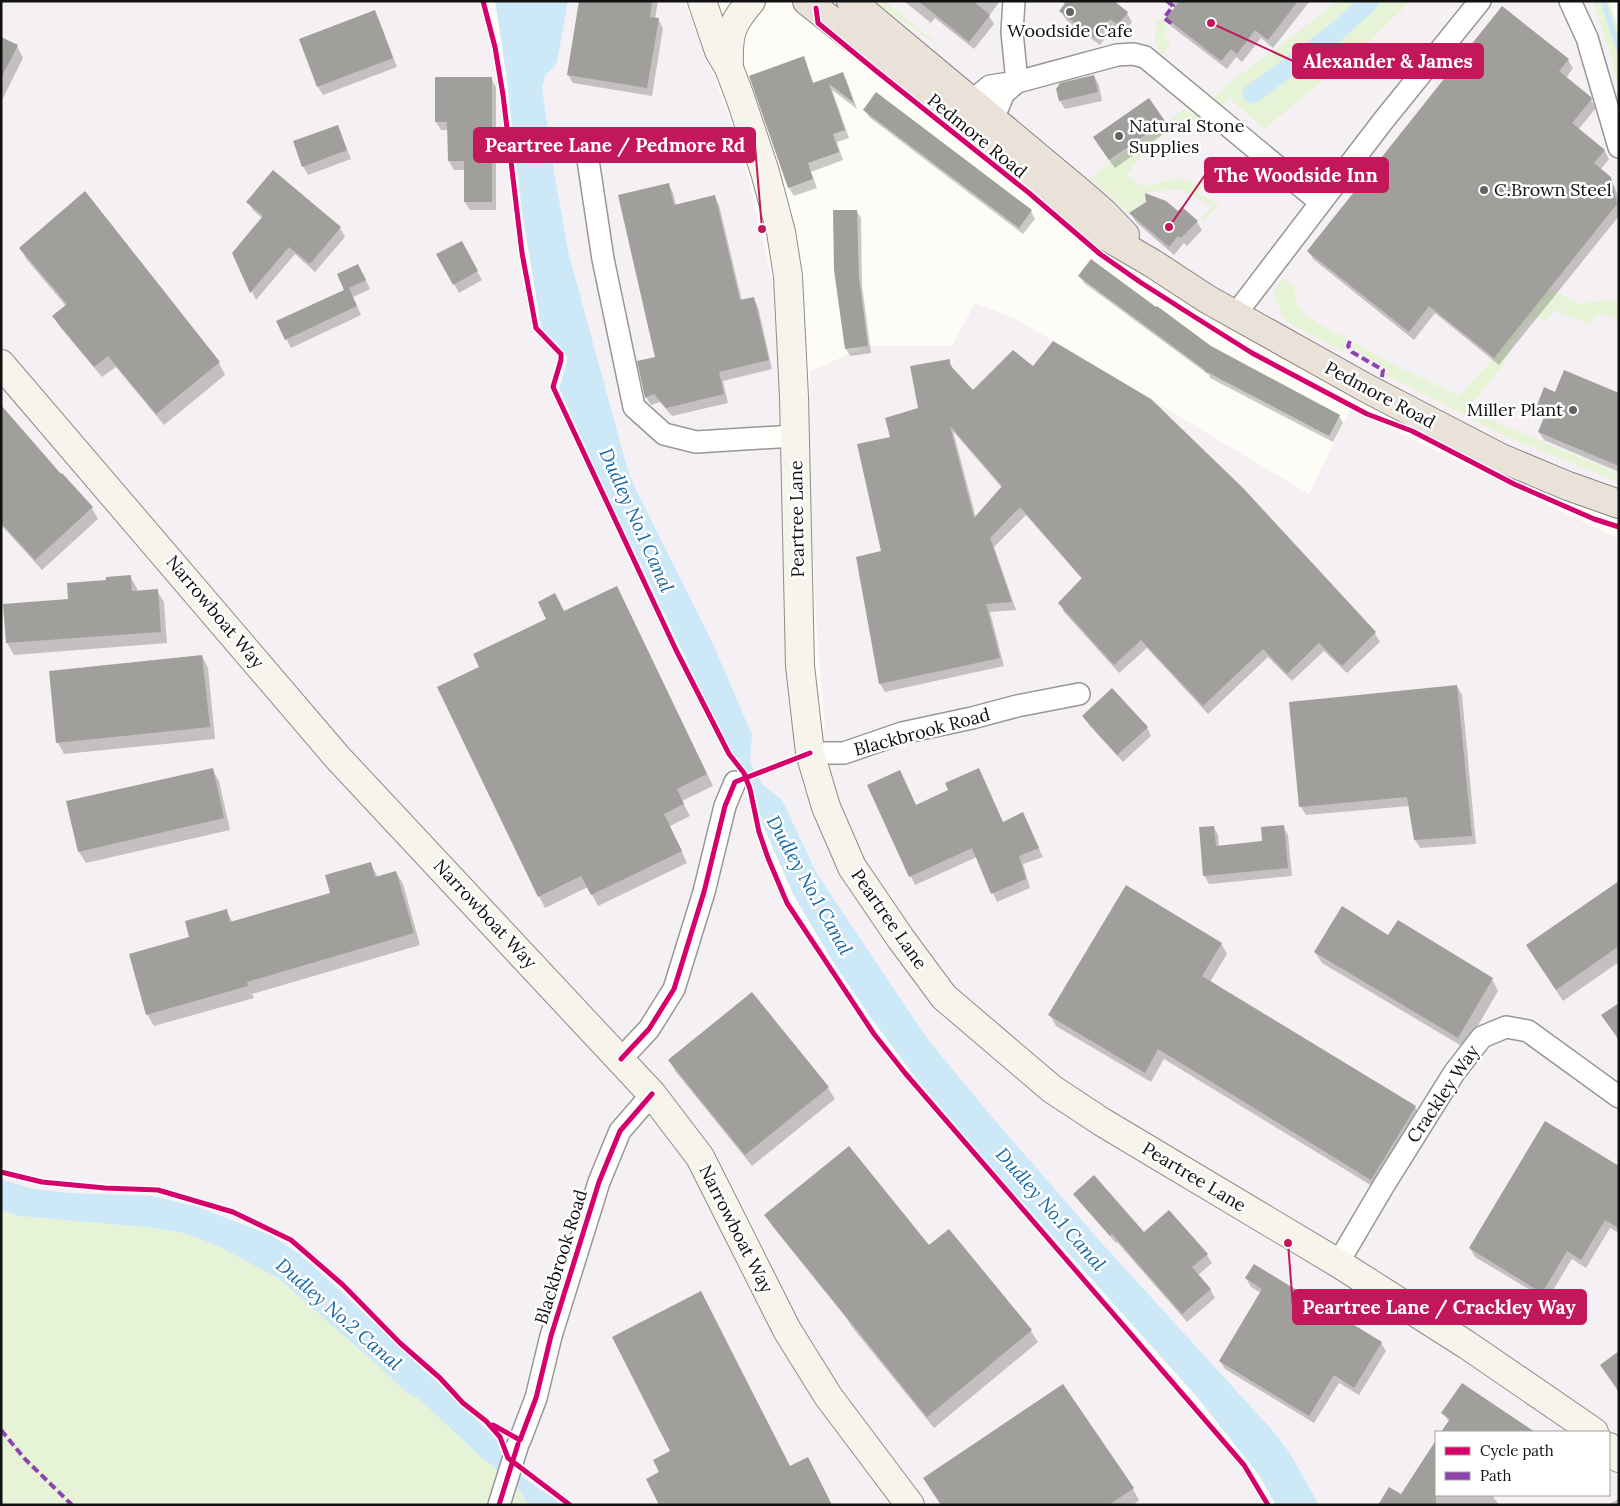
<svg xmlns="http://www.w3.org/2000/svg" width="1620" height="1506" viewBox="0 0 1620 1506" font-family="Lora,serif">
	<style>
		.industrial { fill: #f5f0f3; fill-rule: evenodd }
		.green { fill: #e7f3d7 }
		.water { fill: #cde8f7 }
		.shadow { fill: #0003; fill-rule: evenodd }
		.lines { fill: none; stroke-linecap: round; stroke-linejoin: round }
		.stream { stroke: #cde8f7; stroke-width: 5.5 }
		.canal { stroke: #cde8f7; stroke-width: 19 }
		.building { fill: #a19f9c; fill-rule: evenodd }
		.street-casing { stroke: #979795; stroke-width: 24 }
		.secondary-casing { stroke: #8e8d8b; stroke-width: 30 }
		.highway-casing { stroke: #858482; stroke-width: 30 }
		.street { stroke: #fffffe; stroke-width: 21 }
		.secondary { stroke: #f6f4eb; stroke-width: 28 }
		.highway { stroke: #eae1d8; stroke-width: 28 }
		.quiet { stroke: #8e44ad; stroke-width: 4; stroke-dasharray: 8 4; stroke-linecap: butt }
		.cycleway-casing { stroke: #fff; stroke-width: 8 }
		.cycleway { stroke: #d6006c; stroke-width: 5 }
		.poi-dot { fill: #646362; stroke: #fff; stroke-width: 2 }
		.labels { text-anchor: middle; stroke-width: 5; stroke-linejoin: round; paint-order: stroke }
		.poi-label { font-size: 18px; fill: #111; stroke: #fff; text-anchor: start }
		.street-label { font-size: 18px; fill: #111; stroke: #fff }
		.water-label { font-size: 19px; font-style: italic; fill: #1768a6; stroke: #fff }
		.leader { fill: none; stroke: #c2185b; stroke-width: 2 }
		.callout-dot { fill: #c2185b; stroke: #fff; stroke-width: 2 }
		.callout { fill: #c2185b; stroke: #c2185b; stroke-width: 2 }
		.callout-label { font-size: 19px; text-anchor: middle; font-weight: bold; fill: #fff }
	</style>
	<rect width="100%" height="100%" fill="#fdfcf7"/>
	<path class="industrial" d="M1,1h482l12,46 8,48 19,158 14,75 25,26v6l-8,27 123,263 53,104 15,19 6,16 9,43 9,26 19,45 87,131 31,39 339,392 24,40h-725l-296,-261 -246,-50z
		M568,1h116l42,107 24,75 26,115 4,127 17,309 28,-4 -8,-97 -7,-139 -1,-64 1,-59 58,-25h84l23,-43 43,17 291,174 41,-85 269,130v966h-322l-363,-434 -189,-309 -178,-438 -29,-245 19,-16zM1436,1432h173v63h-173z
		M826,1h766l16,46 11,43v418l-417,-211z"/>
	<path class="green" d="M874,1h11l68,55 -74,-51z
		M1337,1h72l-7,9 -38,37 -100,82 -35,-31 -8,11 -9,-10 19,-18 50,-36z
		M1592,1h17l10,30v59l-11,-43z
		M1157,18l6,2 6,5 -6,10 8,8 -9,12c-10,-11 -7,-23 -5,-37z
		M1184,109l17,9 -3,4 -11,-4 -41,31 -19,26 17,11 35,-8 17,6 8,-5 -6,15 22,10 -16,17 -3,-3 11,-12 -33,-17 -33,4v9l-17,11 -39,-35z
		M1282,279l14,8c-9,26 32,41 51,52l-3,7 1,7 -56,-30c-7,-6 -10,-10 -10,-19 -9,-9 -3,-16 3,-25z
		M1549,289l32,15 38,-6v32l-5,-12 -15,-4 -11,10 -34,-14 -7,11 -14,-5 -16,19 -14,30 -30,37 23,20 123,52v8l-112,-45 -121,-62 2,-6 -34,-19 -2,-4 1,-4 41,23 65,31 35,-38z
		M1,1210l18,6 134,12 34,6 35,14 57,31 95,83 34,32 10,4 64,60 33,26 13,21h-527z"/>
	<path class="water" d="M495,1h73l-11,62 -12,13 -3,12 12,84 15,83 59,216 9,21 76,152 39,91 -2,27 12,22 20,16 35,74 95,142 17,25 63,76 106,122 174,191 17,22 30,53h-43l-18,-31 -62,-78 -198,-221 -83,-98 -42,-56 -40,-59 -40,-68 -31,-71 -8,-35 -13,-25 -14,-18 -127,-266 -41,-91 8,-27 -1,-6 -25,-28 -19,-115 -16,-139z
		M1,1179l32,10 36,4 83,3 46,11 74,29 26,17 39,35 161,152c1,6 2,13 6,18 10,19 41,31 57,47h-33l-13,-21 -33,-26 -64,-60 -10,-4 -34,-32 -95,-83 -57,-31 -35,-14 -34,-6 -134,-12 -18,-6z"/>
	<path class="shadow" d="M580,1h78l-3,18h3l5,9 -11,68 -79,-13 -5,-8z
		M904,1h96l-11,15 5,8 -20,25 -39,-31 -4,5z
		M1063,1h48l16,12 5,9 -9,11 -8,-7 -15,19 -34,-25 -5,-9 4,-5z
		M1171,1h139l-37,47 -12,-10 -19,24 -6,-5 -9,12 -55,-42 -5,-8 8,-10z
		M374,12l5,8 18,47 -74,28 -5,-8z
		M1,39l16,7 6,12 -22,44z
		M803,58l11,26 29,-10 4,8 10,27 -25,-19 17,48 -12,4 6,18 -32,12 6,16 -23,8 -5,-8z
		M1568,60l5,8 -7,10 24,20 6,10 -18,22 26,20 5,9 -9,11 10,8 5,9 4,15v14l-120,149 -64,-52 -21,27 -101,-81 -5,-8z
		M1094,76l5,9 3,16 -37,8 -5,-8 -3,-12z
		M491,78l5,9v123h-26l-5,-8v-32h-11l-5,-9v-31h-8l-5,-8z
		M865,110l166,101 4,8 -12,15 -154,-117z
		M1164,121l5,9 -54,38 -16,-22z
		M338,127l13,32 -43,16 -5,-9z
		M668,184l5,9 3,12 38,-9 5,9 23,96 11,-3 5,9 14,62 -49,12 5,22 -56,13 -12,-14 -9,3 -5,-8 11,-39z
		M85,193l134,170 6,12 -61,50 -48,-58 -14,10 -42,-50 -7,-11 13,-10 -39,-46 -7,-12z
		M248,202l92,26 5,9 -30,35 -20,-18 -39,46 -23,-47 30,-34 -10,-9z
		M857,211l4,7 1,67 9,68 -21,3 -4,-7z
		M1178,213l19,9 5,8 -15,16 -3,-3 -10,12 -38,-33 -5,-8z
		M461,242l21,38 -23,13 -21,-38z
		M363,274l7,15 -17,8 8,18 -70,33 -13,-26 68,-32z
		M1080,276l259,140 4,7 -10,19 -123,-64 -1,-3 -125,-92z
		M949,361l5,10 19,20 61,-23 208,121 133,144 5,9 -33,31 -23,-22 -32,30 -24,-24 -60,57 -61,-66 -28,25 -55,-61 -4,-9 23,-23 -57,-65 -32,32 22,63 -26,2 14,54 -119,26 -5,-8 -23,-126 26,-6 9,-114 28,-29zM953,431l49,57 -26,30z
		M1555,393l64,2v77l-75,-32 -5,-8 6,-15 -3,-1 -5,-8z
		M1,407l60,69 1,-1 30,33 6,11 -56,51 -39,-43 -2,1z
		M130,577l7,11v4l20,-1 7,11 3,41 -153,12 -7,-12 -3,-38 65,-5 38,-19z
		M617,587l96,199 -31,15 8,15 -20,10 17,37 -89,43 -10,-19 -43,21 -6,-12 -59,-228 84,-55z
		M202,656l6,12 7,71 -151,15 -6,-11z
		M1457,686l5,9 14,149 -56,4 -5,-8 -5,-34 -104,9 -5,-8z
		M1084,716l63,11 4,9 -28,26 -34,-37z
		M212,769l7,12 11,49 -144,33 -7,-11z
		M869,786l47,20 87,17 24,-1 16,35 -20,7 7,24 -33,14 -20,-45 -62,28z
		M1283,826l5,9 4,41 -83,8 -5,-9 10,-48 4,8 1,12 45,-5z
		M1,842l1,55h-1z
		M370,863l8,14 18,-5 7,12 17,61 -168,49 2,4 -100,28 -7,-12 44,-76 35,-28 7,13 99,-29z
		M1619,883v79l-56,39 -29,-44z
		M1388,936l104,43 6,12 -33,57 -143,-85 -7,-11z
		M1221,943l6,11 -17,28 205,125 6,11 -44,71 -213,-130 -13,23 -95,-56 -6,-11z
		M669,1060l159,28 7,11 -83,67 -76,-94z
		M1619,1167v66l-9,-5 -24,40 -14,-9 -25,41 -72,-43 -5,-9z
		M1075,1194l69,40 63,21 5,8 -14,12 12,14 5,9 -28,24 -70,-80 -1,1 -36,-41z
		M766,1215l163,32 20,-16 82,100 7,11 -104,86 -82,-101 -5,-8 -74,-92z
		M1246,1278l135,65 5,8 -27,44 -20,-12 -25,40 -89,-54 -5,-8 41,-68 -10,-6z
		M1443,1413l81,13 4,6h-85l6,-10z
		M1436,1443v52h56l7,10h-120l23,-9z
		M1133,1489l6,11 -6,5h-192z
		M1619,1499v6h-12z"/>
	<g class="lines">
		<path class="stream" d="M1603,1l16,49"/>
		<path class="canal" d="M1252,94l83,-61 35,-32"/>
	</g>
	<path class="building" d="M579,1h73l-2,16 9,1 -12,70 -80,-13z
		M918,1h55l17,14 -21,27z
		M1067,1h47l14,11 -10,13 -8,-6 -15,19 -36,-27z
		M1180,1h118l-30,39 -13,-10 -18,24 -6,-5 -10,12 -55,-43z
		M1502,6l67,53 -10,12 32,26 1,2 -20,24 33,27 -11,13 17,14 6,27 -123,154 -65,-52 -20,26 -102,-81z
		M375,10l18,48 -76,29 -18,-48z
		M1,37l17,8 -17,33z
		M804,56l9,27 30,-11 11,31 -25,-19 16,46 -12,4 6,18 -31,11 5,16 -25,9 -39,-112z
		M1094,75l4,17 -39,9 -3,-12 4,-6z
		M435,77h57v125h-28v-41h-16l-1,-39h-12z
		M876,92l156,118 -13,18 -156,-118z
		M1149,98l16,23 -56,39 -16,-23z
		M338,125l9,25 -45,17 -9,-26z
		M273,170l68,57 -31,37 -21,-17 -39,46 -18,-40 31,-37 -17,-14z
		M669,183l5,22 41,-10 25,105 14,-3 15,63 -50,12 5,22 -58,14 -12,-14 -9,4 -8,-37 18,-4 -37,-162z
		M85,191l135,171 -64,52 -48,-58 -14,11 -42,-51 15,-12 -48,-56z
		M1145,193l21,8 12,10 4,-4 16,14 -17,17 -3,-2 -9,11 -40,-34 17,-11z
		M833,210h24l2,67 9,69 -23,3 -11,-79z
		M462,241l16,30 -25,14 -17,-31z
		M1091,259l65,48 1,-1 54,40 129,69 -11,21 -124,-65v-1l-127,-94z
		M358,264l8,16 -17,8 8,18 -72,34 -9,-19 68,-31 -7,-16z
		M1053,341l98,58 92,89 133,144 -34,34 -23,-23 -32,31 -24,-25 -60,57 -62,-66 -27,25 -56,-62 24,-25 -62,-71 -30,31 22,64 -26,2 14,54 -121,26 -23,-127 25,-6 -24,-107 33,-7 -5,-19 33,-10 -8,-42 40,-7v6l23,25 40,-40 20,16zM950,426l52,60 -28,32z
		M1564,370l55,23v73l-81,-34 8,-20 -10,-4 8,-21 11,5z
		M1,405l60,69 1,-1 31,34 -58,53 -34,-37z
		M131,575l1,16 26,-2 3,43 -155,11 -3,-39 65,-5 -1,-16 39,-3v-3z
		M617,586l90,188 -30,15 7,15 -20,10 18,37 -91,44 -10,-19 -43,21 -101,-210 42,-20 -6,-13 73,-35 -8,-17 17,-9 9,18z
		M202,655l8,72 -154,16 -7,-72z
		M1457,685l15,151 -58,4 -7,-43 -108,10 -10,-105z
		M1112,688l36,39 -31,28 -35,-39z
		M213,768l11,50 -146,34 -12,-51z
		M979,768l24,54 20,-10 16,36 -20,8 7,23 -35,15 -19,-46 -63,29 -42,-92 33,-15 16,35 32,-15 -3,-7z
		M1284,825l4,43 -85,8 -4,-49 15,-1 2,20 46,-5 -1,-14z
		M371,862l4,15 21,-6 18,62 -167,49 1,4 -102,29 -17,-61 60,-17 -4,-16 42,-12 3,13 100,-29 -5,-18z
		M1619,881v65l-63,44 -30,-45z
		M1126,885l96,58 -20,33 214,130 -45,74 -213,-131 -13,24 -97,-58z
		M1342,906l46,29 10,-15 95,58 -35,60 -144,-86z
		M752,992l77,95 -84,68 -77,-95z
		M1619,1003v37l-18,-25z
		M1545,1121l74,45v62l-14,-8 -24,40 -14,-9 -25,42 -73,-45z
		M849,1146l80,99 20,-16 83,101 -105,87 -163,-202z
		M1094,1175l50,57 25,-22 39,44 -16,13 19,22 -29,25 -70,-80 -2,2 -37,-42z
		M1254,1264l128,78 -28,46 -20,-13 -25,41 -90,-55 43,-72 -17,-11z
		M701,1291l89,175 18,-9 24,48h-173l-13,-26 13,-7 -6,-12 17,-9 -58,-114z
		M1619,1351v41l-19,-27z
		M1462,1383l73,49h-94l9,-13 -9,-6z
		M1063,1384l71,104 -25,17h-168l-18,-27z
		M1436,1440v65h-58l11,-18 12,7z"/>
	<g class="lines">
		<defs>
			<path id="street" d="M1014,1l-2,31 5,50
				M1570,1l17,37 32,109
				M973,118l1,-16 5,-7 11,-9 27,-4 100,-27 16,-1 12,3 175,145
				M981,128l12,-9 11,-26 13,-11
				M585,140l18,119 31,148 30,27 32,8 98,-6
				M1235,315l148,-194 97,-120
				M810,753h34l58,-20 70,-15 45,-12 62,-12
				M621,1059l28,-30 25,-40 30,-97 21,-86 10,-24
				M1338,1263l46,-78 70,-112 28,-36 24,-10 22,4 91,66
				M520,1440l16,-42 15,-62 48,-154 21,-51 32,-37
				M499,1505l19,-61"/>
			<path id="secondary" d="M702,1l17,50 10,17 11,29 25,75 16,60 7,44 6,121 6,269 10,87 16,54 26,60 49,72 43,58 108,92 50,33 236,141 129,82 127,87
				M729,67c-1,-32 1,-42 22,-66
				M1,364l337,394 314,336 48,63 87,173 41,66 82,109
				M1609,1447l10,11"/>
			<path id="highway" d="M807,1l285,227 60,35 55,36 161,90 133,69 67,28 51,18
				M851,1l230,192 23,20 21,22"/>
		</defs>
		<use href="#street" class="street-casing"/>
		<use href="#secondary" class="secondary-casing"/>
		<use href="#highway" class="highway-casing"/>
		<use href="#street" class="street"/>
		<use href="#secondary" class="secondary"/>
		<use href="#highway" class="highway"/>
		<path class="quiet" d="M1167,1l6,5 -9,12 8,6
			M1350,341l-2,5 4,6 31,18 -1,7
			M1,1430l24,29 47,46"/>
		<defs>
			<path id="cycleway" d="M483,1l12,46 8,48 19,158 14,75 25,26v6l-8,27 123,263 53,104 15,19 6,16 9,43 9,26 19,45 87,131 31,39 339,392 24,40
				M816,8l2,15 57,47 154,123 71,61 40,28 50,32 62,39 115,61 45,17 102,53 80,35 25,8
				M621,1059l28,-30 25,-40 30,-97 21,-86 10,-24 75,-29
				M1,1172l41,10 63,6 53,2 75,22 58,28 52,45 57,58 40,35 23,25 23,18 14,16 8,21 62,47
				M493,1425l27,15 16,-42 15,-62 48,-154 21,-51 32,-37
				M499,1505l19,-61"/>
		</defs>
		<use href="#cycleway" class="cycleway-casing"/>
		<use href="#cycleway" class="cycleway"/>
	</g>
	<g class="poi-dot">
		<circle cx="1070" cy="12" r="5"/>
		<circle cx="1119" cy="136" r="5"/>
		<circle cx="1484" cy="190" r="5"/>
		<circle cx="1573" cy="410" r="5"/>
	</g>
	<g class="labels">
		<g class="poi-label">
			<text x="1070" y="37" text-anchor="middle">Woodside Cafe</text>
			<text x="1129" y="132">Natural Stone<tspan x="1129" dy="21">Supplies</tspan></text>
			<text x="1494" y="196">C.Brown Steel</text>
			<text x="1563" y="416" text-anchor="end">Miller Plant</text>
		</g>
		<g class="street-label">
			<text transform="translate(977 136) rotate(39)" y="6">Pedmore Road</text>
			<text transform="translate(1380 395) rotate(28)" y="6">Pedmore Road</text>
			<text transform="translate(797 519) rotate(-91)" y="6">Peartree Lane</text>
			<text transform="translate(215 612) rotate(50)" y="6">Narrowboat Way</text>
			<text transform="translate(922 732) rotate(-15)" y="6">Blackbrook Road</text>
			<text transform="translate(485 914) rotate(47)" y="6">Narrowboat Way</text>
			<text transform="translate(889 919) rotate(55)" y="6">Peartree Lane</text>
			<text transform="translate(1443 1094) rotate(-56)" y="6">Crackley Way</text>
			<text transform="translate(1194 1177) rotate(31)" y="6">Peartree Lane</text>
			<text transform="translate(736 1229) rotate(63)" y="6">Narrowboat Way</text>
			<text transform="translate(561 1257) rotate(-73)" y="6">Blackbrook Road</text>
		</g>
		<g class="water-label">
			<text transform="translate(637 520) rotate(66)" y="7">Dudley No.1 Canal</text>
			<text transform="translate(810 885) rotate(61)" y="7">Dudley No.1 Canal</text>
			<text transform="translate(1051 1209) rotate(49)" y="7">Dudley No.1 Canal</text>
			<text transform="translate(339 1314) rotate(41)" y="7">Dudley No.2 Canal</text>
		</g>
	</g>
	<path class="leader" d="M1211 23L1293 61M762 229L755 145M1169 227L1205 175M1288 1243L1293 1307"/>
	<g class="callout-dot">
		<circle cx="1211" cy="23" r="5"/>
		<circle cx="762" cy="229" r="5"/>
		<circle cx="1169" cy="227" r="5"/>
		<circle cx="1288" cy="1243" r="5"/>
	</g>
	<g class="callout">
		<rect x="1293" y="44" width="190" height="34" rx="5"/>
		<rect x="474" y="128" width="281" height="34" rx="5"/>
		<rect x="1205" y="158" width="183" height="34" rx="5"/>
		<rect x="1293" y="1290" width="293" height="34" rx="5"/>
	</g>
	<g class="callout-label">
		<text x="1388" y="68">Alexander &amp; James</text>
		<text x="615" y="152">Peartree Lane / Pedmore Rd</text>
		<text x="1296" y="182">The Woodside Inn</text>
		<text x="1439" y="1314">Peartree Lane / Crackley Way</text>
	</g>
	<rect width="1620" height="1506" fill="none" stroke="#111111" stroke-width="5"/>
	<rect x="1435" y="1431" width="175" height="65" fill="#ffffff" stroke="#a0a0a0"/>
	<rect x="1445" y="1447" width="25" height="8" fill="#d6006c" stroke="#a0a0a0"/>
	<text x="1480" y="1456" font-size="15" fill="#111111">Cycle path</text>
	<rect x="1445" y="1472" width="25" height="8" fill="#8e44ad" stroke="#a0a0a0"/>
	<text x="1480" y="1481" font-size="15" fill="#111111">Path</text>
</svg>
